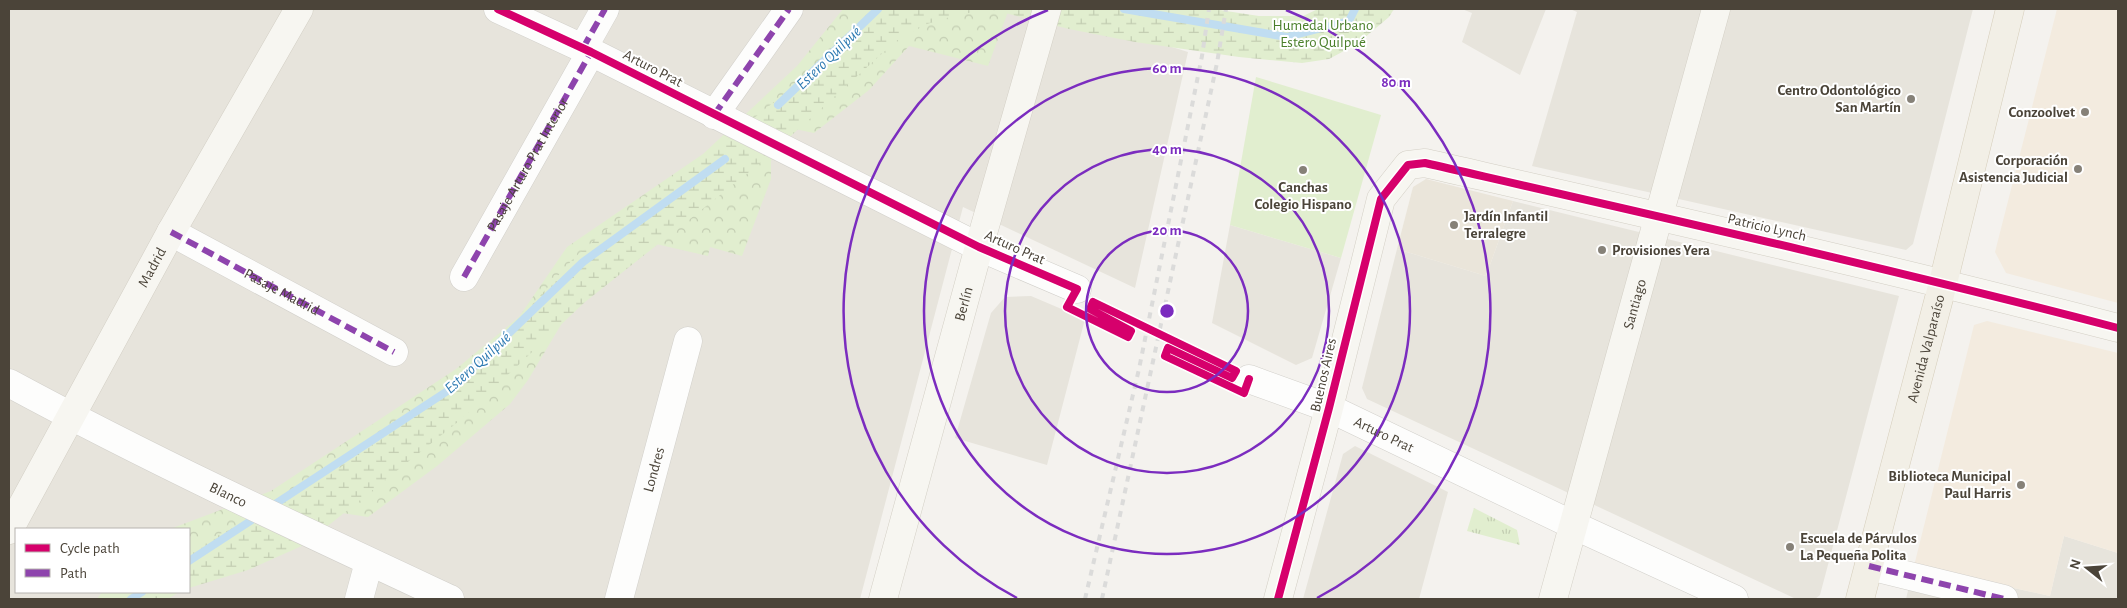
<svg xmlns="http://www.w3.org/2000/svg" width="2127" height="608" viewBox="0 0 2127 608" font-family="'Alegreya Sans',sans-serif">
	<style>
		.residential { fill: #e7e4dc; fill-rule: evenodd }
		.commercial { fill: #f3ebdf }
		.education { fill: #eae5da }
		.grass { fill: url(#grass-tufts) }
		.forest { fill: url(#forest-crowns) }
		.wetland { fill: url(#wetland-marsh) }
		.park { fill: #e1eecf }
		.lines { fill: none; stroke-linecap: round; stroke-linejoin: round }
		.stream { stroke: #c0ddf1; stroke-width: 8 }
		.street-casing { stroke: #d2d0cb; stroke-width: 29 }
		.secondary-casing { stroke: #d3cfc5; stroke-width: 29 }
		.primary-casing { stroke: #d6cebb; stroke-width: 29 }
		.street { stroke: #fdfdfc; stroke-width: 28 }
		.secondary { stroke: #f7f6f1; stroke-width: 28 }
		.primary { stroke: #f2efe6; stroke-width: 28 }
		.rail { stroke: #dbdbda; stroke-width: 4; stroke-dasharray: 6 6; stroke-linecap: butt }
		.quiet { stroke: #8e44ad; stroke-width: 6; stroke-dasharray: 12 6; stroke-linecap: butt }
		.cycleway-casing { stroke: #fff; stroke-width: 11 }
		.cycleway { stroke: #d6006c; stroke-width: 8 }
		.ring { fill: none; stroke: #7b2cbf; stroke-width: 2.5 }
		.poi-dot { fill: #868178; stroke: #fff; stroke-width: 2 }
		.labels { text-anchor: middle; stroke-width: 4; stroke-linejoin: round; paint-order: stroke }
		.park-label { font-size: 15px; fill: #4a7f2a; stroke: #fff }
		.street-label { font-size: 15px; fill: #4b4439; stroke: #fff }
		.poi-label { font-size: 15px; font-weight: bold; fill: #4b4439; stroke: #fff; text-anchor: end }
		.water-label { font-size: 16px; font-style: italic; fill: #2e7ab2; stroke: #fff }
		.centre { fill: #7b2cbf; stroke: #fff; stroke-width: 2.5 }
		.ring-label { font-size: 15px; text-anchor: middle; font-weight: bold; fill: #7b2cbf; stroke: #fff; stroke-width: 4; stroke-linejoin: round; paint-order: stroke }
	</style>
	<defs>
		<pattern id="grass-tufts" width="24" height="20" patternUnits="userSpaceOnUse" patternTransform="scale(1.25)"><rect width="24" height="20" fill="#e1eecf"/><path d="M3 7l-1-3M5 7V3M7 7l1-3M15 17l-1-3M17 17v-4M19 17l1-3" fill="none" stroke="#c3cdb2"/></pattern>
		<pattern id="forest-crowns" width="20" height="18" patternUnits="userSpaceOnUse" patternTransform="scale(1.25)"><rect width="20" height="18" fill="#e1eecf"/><path d="M2 6a3 3 0 1 1 6 0M12 15a3 3 0 1 1 6 0" fill="none" stroke="#c3cdb2"/></pattern>
		<pattern id="wetland-marsh" width="20" height="14" patternUnits="userSpaceOnUse" patternTransform="scale(1.25)"><rect width="20" height="14" fill="#e1eecf"/><path d="M1 5h8M5 5V1M11 12h8M15 12V8" fill="none" stroke="#c3cdb2"/></pattern>
	</defs>
	<rect width="100%" height="100%" fill="#f4f2ee"/>
	<path class="residential" d="M9,9h1061l-1,6 119,37 -53,236 -172,-81 -103,392h-851zM16,529h173v63h-173z
		M1462,9h84l-26,66 -58,-33 10,-29z
		M1570,9h403l-60,235 -7,6 -374,-84 45,-154z
		M1513,201l386,95 -79,299 -5,4h-19l-429,-200 -5,-11 35,-139 89,27z
		M1230,225l111,33 -29,100 -16,7 -84,-42z
		M1031,296l54,23 -38,146 -92,-27 36,-125 14,-16z
		M1355,446l93,46 -29,107h-116l40,-145z
		M2064,536l54,17v46h-212l8,-33 136,30z"/>
	<path class="commercial" d="M2057,9h61v294l-112,-30 -11,-21z
		M1987,321l131,32v200l-54,-17 -14,60 -136,-30 60,-241z"/>
	<path class="education" d="M1426,179l87,22 -27,75 -89,-27 16,-62z"/>
	<path class="grass" d="M1474,508l43,22 3,15 -53,-14z"/>
	<path class="forest" d="M843,9h166l-21,57 -79,-20 -40,44 -55,43 -29,-6 -14,34v18l-29,77 -32,-9 -2,9 -65,-15 -75,72 -40,67 -18,24 -73,62 -69,51 -39,-6 -140,72v-54h-19l101,-38 185,-122 63,-52 48,-70 136,-93 94,-88z
		M102,592h69l-10,7h-64z"/>
	<path class="wetland" d="M874,9h339l46,7h44l15,-7h76l-5,8 -32,27 -28,15 -27,4 -63,-6 -104,-15 -66,-13 -76,-19 -33,4 -33,10 -31,17 -133,120 -178,141 -126,119 -155,124 -56,25 -59,18v-40l101,-46 146,-100 59,-56 78,-87 57,-50 101,-72 66,-54z
		M128,592h51l-11,7h-46z"/>
	<path class="park" d="M1256,77l125,38 -40,143 -111,-33z"/>
	<g class="lines">
		<path class="stream" d="M1124,9l163,28 62,-16 6,-12
			M778,105l100,-96
			M269,508l183,-120 131,-126 142,-103
			M189,561l69,-45
			M131,599l11,-7"/>
		<defs>
			<g id="street">
				<path d="M498,9l93,43 388,195 98,42"/>
				<path d="M583,48l22,-39"/>
				<path d="M714,115l75,-106"/>
				<path d="M171,232l223,120"/>
				<path d="M464,277l127,-225"/>
				<path id="s1" d="M1249,379l80,29 244,117 161,74"/>
				<path id="s2" d="M9,383c144,78 293,147 441,216"/>
				<path d="M1869,566l135,33"/>
				<path d="M359,599l10,-37"/>
				<path id="s3" d="M619,599l69,-258"/>
			</g>
			<g id="secondary">
				<path id="s4" d="M9,530l162,-298 128,-223"/>
				<path id="s5" d="M883,599l96,-352 68,-238"/>
				<path d="M1278,599l51,-191 52,-209 27,-34 17,-2c232,53 463,105 693,165"/>
				<path id="s6" d="M1553,599l163,-590"/>
			</g>
			<g id="primary">
				<path id="s7" d="M1860,599l83,-316 67,-274"/>
			</g>
		</defs>
		<use href="#street" class="street-casing"/>
		<use href="#secondary" class="secondary-casing"/>
		<use href="#primary" class="primary-casing"/>
		<use href="#street" class="street"/>
		<use href="#secondary" class="secondary"/>
		<use href="#primary" class="primary"/>
		<path class="rail" d="M1085,599l54,-230 63,-313 7,-47
			M1102,599l115,-536 9,-54"/>
		<g class="quiet">
			<path d="M583,48l22,-39"/>
			<path d="M714,115l75,-106"/>
			<path id="s8" d="M171,232l223,120"/>
			<path id="s9" d="M464,277l127,-225"/>
			<path d="M1869,566l135,33"/>
		</g>
		<defs>
			<path id="cycleway" d="M498,9l93,43 388,195 98,42 -10,18 61,30 3,-6 -41,-22 3,-7 143,69 -4,7 -64,-30 -3,8 79,37 5,-14
				M1278,599l51,-191 52,-209 27,-34 17,-2c232,53 463,105 693,165"/>
		</defs>
		<use href="#cycleway" class="cycleway-casing"/>
		<use href="#cycleway" class="cycleway"/>
	</g>
	<g class="ring">
		<circle cx="1167" cy="311" r="81"/>
		<circle cx="1167" cy="311" r="162"/>
		<circle cx="1167" cy="311" r="243"/>
		<path d="M1017 598A324 324 0 0 1 1048 10M1286 10A324 324 0 0 1 1317 598"/>
	</g>
	<g class="poi-dot">
		<circle cx="1911" cy="99" r="5"/>
		<circle cx="2085" cy="112" r="5"/>
		<circle cx="2078" cy="169" r="5"/>
		<circle cx="1303" cy="170" r="5"/>
		<circle cx="1454" cy="225" r="5"/>
		<circle cx="1602" cy="250" r="5"/>
		<circle cx="2021" cy="485" r="5"/>
		<circle cx="1790" cy="547" r="5"/>
	</g>
	<g class="labels">
		<g class="park-label">
			<text x="1323" y="30">Humedal Urbano<tspan x="1323" dy="17">Estero Quilpué</tspan></text>
		</g>
		<g class="street-label">
			<text transform="translate(653 68) rotate(27)" y="5">Arturo Prat</text>
			<text dy="5" stroke="none"><textPath href="#s9" startOffset="129">Pasaje Arturo Prat Interior</textPath></text>
			<text transform="translate(1767 227) rotate(13)" y="5">Patricio Lynch</text>
			<text transform="translate(1015 247) rotate(24)" y="5">Arturo Prat</text>
			<text dy="5" stroke="none"><textPath href="#s4" startOffset="299">Madrid</textPath></text>
			<text dy="5" stroke="none"><textPath href="#s8" startOffset="126">Pasaje Madrid</textPath></text>
			<text dy="5" stroke="none"><textPath href="#s5" startOffset="306">Berlín</textPath></text>
			<text dy="5" stroke="none"><textPath href="#s6" startOffset="306">Santiago</textPath></text>
			<text dy="5" stroke="none"><textPath href="#s7" startOffset="259">Avenida Valparaíso</textPath></text>
			<text transform="translate(1323 375) rotate(-77)" y="5">Buenos Aires</text>
			<text dy="5" stroke="none"><textPath href="#s1" startOffset="146">Arturo Prat</textPath></text>
			<text dy="5" stroke="none"><textPath href="#s3" startOffset="134">Londres</textPath></text>
			<text dy="5" stroke="none"><textPath href="#s2" startOffset="246">Blanco</textPath></text>
		</g>
		<g class="poi-label">
			<text x="1901" y="95">Centro Odontológico<tspan x="1901" dy="17">San Martín</tspan></text>
			<text x="2075" y="117">Conzoolvet</text>
			<text x="2068" y="165">Corporación<tspan x="2068" dy="17">Asistencia Judicial</tspan></text>
			<text x="1303" y="192" text-anchor="middle">Canchas<tspan x="1303" dy="17">Colegio Hispano</tspan></text>
			<text x="1464" y="221" text-anchor="start">Jardín Infantil<tspan x="1464" dy="17">Terralegre</tspan></text>
			<text x="1612" y="255" text-anchor="start">Provisiones Yera</text>
			<text x="2011" y="481">Biblioteca Municipal<tspan x="2011" dy="17">Paul Harris</tspan></text>
			<text x="1800" y="543" text-anchor="start">Escuela de Párvulos<tspan x="1800" dy="17">La Pequeña Polita</tspan></text>
		</g>
		<g class="water-label">
			<text transform="translate(828 57) rotate(-44)" y="6">Estero Quilpué</text>
			<text transform="translate(477 362) rotate(-42)" y="6">Estero Quilpué</text>
		</g>
	</g>
	<circle cx="1167" cy="311" r="8" class="centre"/>
	<g class="ring-label">
		<text x="1167" y="73">60 m</text>
		<text x="1396" y="87">80 m</text>
		<text x="1167" y="154">40 m</text>
		<text x="1167" y="235">20 m</text>
	</g>
	<rect width="2127" height="608" fill="none" stroke="#4b4439" stroke-width="20"/>
	<rect x="15" y="528" width="175" height="65" fill="#ffffff" stroke="#b7b4b0"/>
	<rect x="25" y="544" width="25" height="8" fill="#d6006c" stroke="#b7b4b0"/>
	<text x="60" y="553" font-size="15" fill="#4b4439">Cycle path</text>
	<rect x="25" y="569" width="25" height="8" fill="#8e44ad" stroke="#b7b4b0"/>
	<text x="60" y="578" font-size="15" fill="#4b4439">Path</text>
	<g transform="translate(2087 568) rotate(287)" stroke="#ffffff" stroke-width="4" paint-order="stroke">
	<path d="M0-4L9 19L0 12L-9 19Z" fill="#4b4439"/>
	<text y="-8" font-size="14" font-weight="bold" text-anchor="middle" fill="#4b4439">N</text>
	</g>
</svg>
